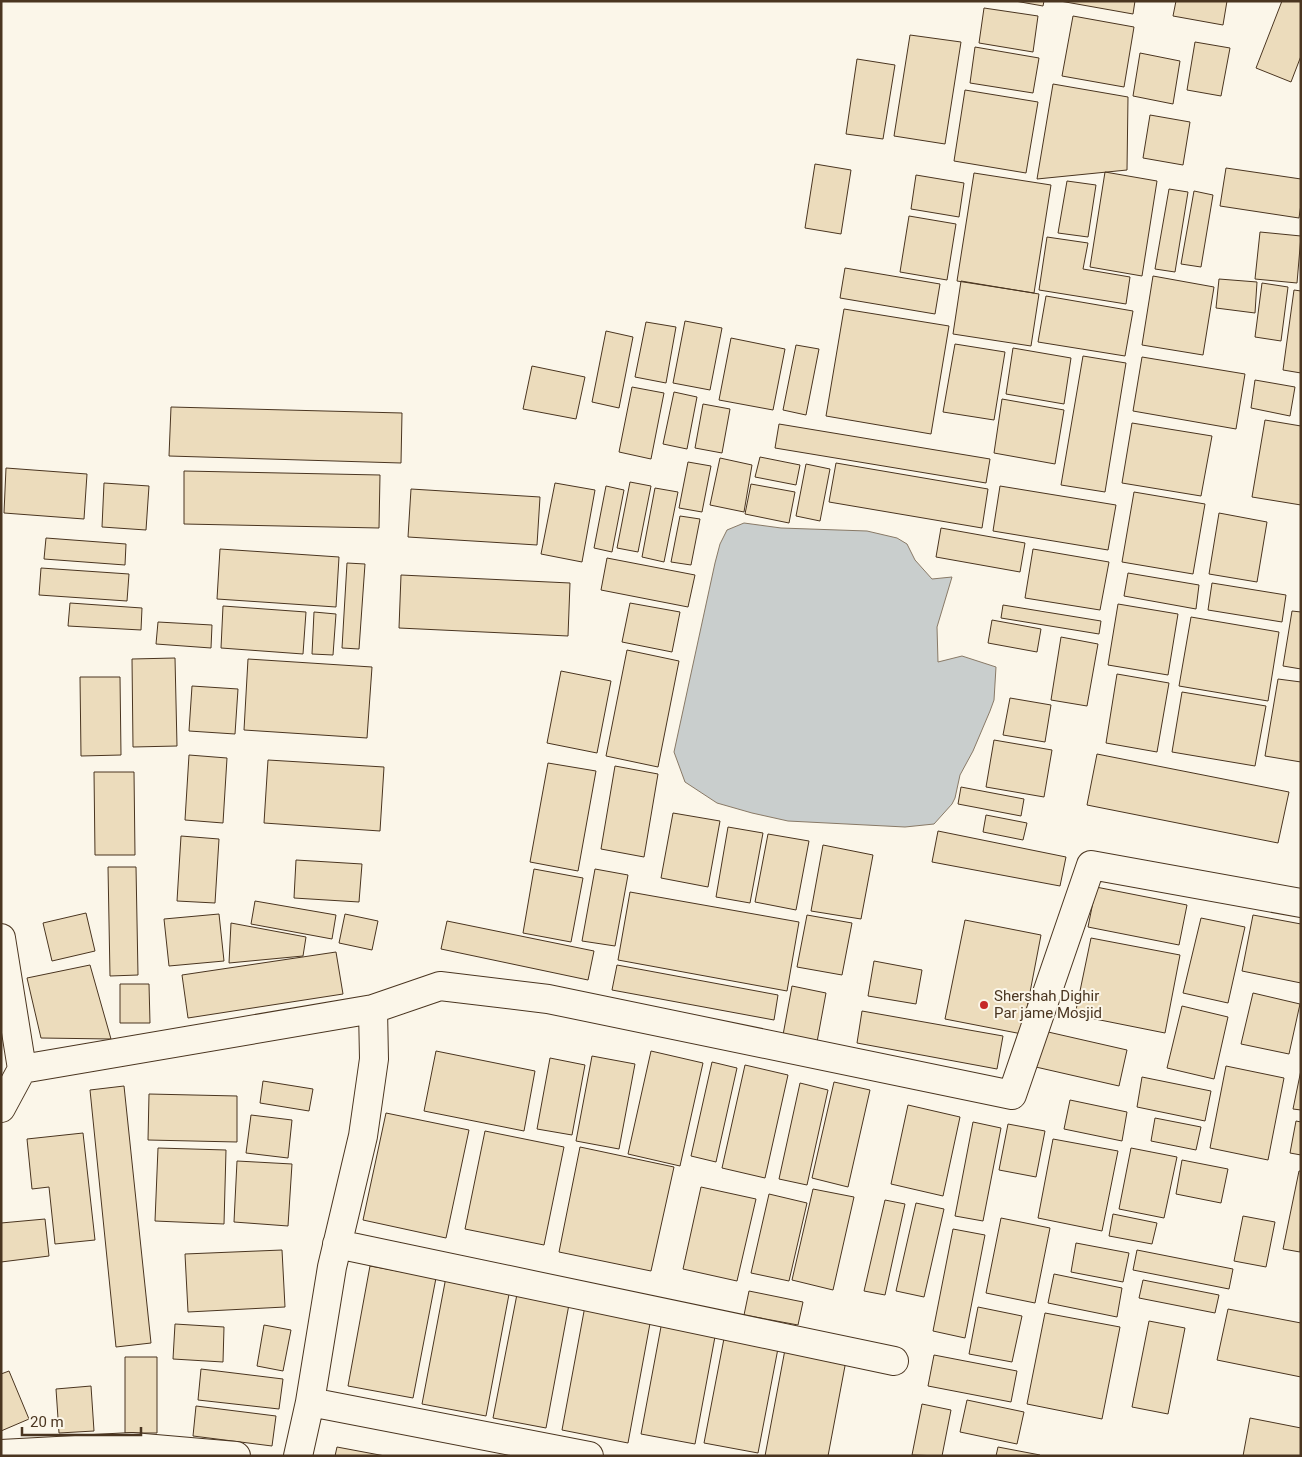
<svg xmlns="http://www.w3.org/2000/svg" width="1302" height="1457" viewBox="0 0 1302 1457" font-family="Roboto,sans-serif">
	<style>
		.water { fill: #c9cecd; stroke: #887966 }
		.building { fill: #ecdcbc; stroke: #4a3520 }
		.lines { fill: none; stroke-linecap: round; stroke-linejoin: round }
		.minor-casing { stroke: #4a3520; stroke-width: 30 }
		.minor { stroke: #fbf6e9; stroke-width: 28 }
		.poi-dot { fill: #c62828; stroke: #fbf6e9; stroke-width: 2 }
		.labels { text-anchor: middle; stroke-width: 4; stroke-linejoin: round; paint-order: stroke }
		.poi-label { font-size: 15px; fill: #4a3520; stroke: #fbf6e9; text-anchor: start }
	</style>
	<rect width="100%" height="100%" fill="#fbf6e9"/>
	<path class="water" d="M744,523l37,5 86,3 30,7 10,6 8,16 17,19 20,-2 -15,50 1,35 24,-6 34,11 -2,33 -4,11 -17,40 -13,24 -5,23 -3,6 -18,20 -29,3 -117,-6 -36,-8 -35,-10 -32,-21 -11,-30 41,-189 5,-19 7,-14z"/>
	<path class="building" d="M1015,1h29l-1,5z
		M1060,1h75l-2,13z
		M1176,1h51l-4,24 -50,-9z
		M1282,1h19v55l-10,26 -35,-14z
		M984,8l54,8 -5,36 -54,-9z
		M1073,16l61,11 -10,60 -62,-11z
		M910,35l51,7 -16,102 -51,-8z
		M1195,42l35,6 -9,48 -34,-6z
		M975,47l64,11 -6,35 -63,-10z
		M1140,53l40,8 -7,43 -40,-8z
		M857,59l38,6 -12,74 -37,-5z
		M1053,84l75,13 -1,73 -90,9z
		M965,90l73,12 -12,71 -72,-12z
		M1150,115l40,7 -7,43 -40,-7z
		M815,164l36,6 -10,64 -36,-6z
		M1226,168l75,11v25l-2,14 -79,-12z
		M1105,172l52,9 -15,95 -52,-9z
		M974,173l77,12 -17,108 -77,-12z
		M916,175l48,8 -5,34 -48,-8z
		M1067,181l29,4 -8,52 -30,-4z
		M1169,189l19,3 -13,80 -20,-3z
		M1194,191l19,4 -12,72 -20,-3z
		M909,216l47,8 -9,56 -47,-8z
		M1260,232l41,4 -4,47 -42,-4z
		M1047,237l41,6 -5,26 47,8 -4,27 -87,-14z
		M845,268l95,16 -5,30 -95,-16z
		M1153,276l61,11 -11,68 -61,-10z
		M1219,279l38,3 -2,31 -39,-5z
		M961,281l78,13 -8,52 -78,-12z
		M1262,283l26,4 -7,54 -26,-4z
		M1294,290l7,1v82l-18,-3z
		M1046,296l87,15 -8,45 -87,-14z
		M844,309l105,17 -18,108 -105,-18z
		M685,321l37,7 -12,62 -37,-7z
		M646,322l30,5 -10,56 -31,-6z
		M606,331l27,6 -14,71 -27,-6z
		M731,338l54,11 -12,61 -54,-10z
		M955,344l50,8 -11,68 -51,-8z
		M796,345l23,4 -13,66 -23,-5z
		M1013,348l58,10 -7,46 -58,-10z
		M1083,356l43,7 -21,129 -44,-7z
		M1142,357l103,17 -9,55 -103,-18z
		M532,366l53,11 -9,42 -53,-10z
		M1255,380l40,7 -5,29 -39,-8z
		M632,387l32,6 -13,66 -32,-7z
		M674,392l23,5 -10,52 -24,-5z
		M1002,399l62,11 -9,54 -61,-11z
		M703,404l27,5 -8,44 -27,-5z
		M171,407l231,6 -1,50 -232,-7z
		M1265,420l36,6v79l-49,-8z
		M1132,423l80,13 -11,60 -79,-13z
		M779,424l211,35 -4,24 -211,-35z
		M760,457l40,8 -4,20 -41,-8z
		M720,458l32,7 -8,47 -34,-7z
		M688,462l23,4 -9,46 -23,-4z
		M836,463l152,26 -6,39 -153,-26z
		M806,464l24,5 -10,52 -24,-5z
		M6,468l81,6 -3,45 -80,-6z
		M184,471l196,4 -1,53 -195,-4z
		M630,482l21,4 -13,66 -21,-4z
		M104,483l45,3 -3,44 -44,-3z
		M555,483l40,7 -13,72 -41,-8z
		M751,484l44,8 -6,31 -44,-9z
		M606,486l18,4 -12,62 -18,-4z
		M1000,486l116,19 -8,45 -115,-19z
		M655,488l23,4 -14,70 -22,-5z
		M411,489l129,8 -3,48 -129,-8z
		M1134,492l71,12 -12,70 -71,-12z
		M1219,513l48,9 -10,60 -48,-8z
		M680,516l20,3 -9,46 -20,-3z
		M941,528l84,15 -5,29 -84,-15z
		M46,538l80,6 -1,21 -81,-6z
		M220,549l119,8 -3,50 -119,-8z
		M1033,549l76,13 -9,48 -75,-12z
		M607,558l88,17 -7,32 -87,-17z
		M347,563l18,1 -6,85 -17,-1z
		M41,568l88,6 -2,27 -88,-6z
		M1128,573l71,12 -3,24 -72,-13z
		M401,575l169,8 -2,53 -169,-8z
		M1212,583l74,12 -4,27 -74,-12z
		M70,603l72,5 -1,22 -73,-4z
		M630,603l50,9 -8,40 -50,-10z
		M1118,604l60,10 -10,61 -60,-10z
		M1003,605l98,16 -2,13 -98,-16z
		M223,606l83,6 -3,42 -82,-6z
		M1292,611l9,1v57l-18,-3z
		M314,612l22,2 -3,41 -21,-1z
		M1191,617l88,15 -11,69 -89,-15z
		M992,620l49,9 -4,23 -49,-9z
		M158,622l54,3 -1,23 -55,-4z
		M1061,637l37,7 -11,62 -36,-6z
		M627,650l52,11 -21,106 -52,-11z
		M175,658l2,88 -44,1 -1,-88z
		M248,659l124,8 -5,71 -123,-8z
		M561,671l50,10 -14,72 -50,-10z
		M1117,674l52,9 -12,69 -51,-9z
		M80,677h40l1,78 -40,1z
		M1278,679l23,3v80l-36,-6z
		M192,686l46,3 -3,45 -46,-3z
		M1182,692l84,14 -11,60 -83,-14z
		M1010,698l41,7 -6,37 -42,-7z
		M994,740l58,10 -8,47 -58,-10z
		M1097,754l192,38 -11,51 -191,-38z
		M189,755l38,3 -4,65 -38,-3z
		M268,760l116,7 -4,64 -116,-8z
		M548,763l48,8 -18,100 -48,-9z
		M615,766l43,8 -14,83 -43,-8z
		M94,772h40l1,83h-40z
		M961,787l63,12 -3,17 -63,-12z
		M673,813l47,8 -12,66 -47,-9z
		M986,815l41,8 -4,17 -40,-8z
		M728,827l35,6 -13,70 -34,-6z
		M938,831l128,26 -6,29 -128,-24z
		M768,834l41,7 -13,69 -41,-8z
		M181,836l38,3 -4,64 -38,-2z
		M823,845l50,10 -12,64 -50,-8z
		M296,860l66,4 -3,38 -65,-4z
		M108,867h28l2,108 -28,1z
		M534,869l49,9 -12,64 -48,-9z
		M595,869l33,6 -13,71 -33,-5z
		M1096,887l91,18 -8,40 -91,-18z
		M630,892l169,30 -12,69 -169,-31z
		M255,901l81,14 -4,24 -81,-15z
		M86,913l9,38 -43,10 -9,-38z
		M219,914l5,47 -55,5 -5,-47z
		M345,914l33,7 -6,29 -33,-7z
		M807,915l45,8 -10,52 -45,-8z
		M1253,915l48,9v59l-59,-12z
		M1201,918l44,9 -17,76 -45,-10z
		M965,920l76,15 -19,99 -77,-15z
		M447,921l147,30 -6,29 -147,-31z
		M231,923l75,14 -3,19 -74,7z
		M1091,938l89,17 -15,78 -90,-18z
		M336,952l7,42 -155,24 -6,-43z
		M874,961l48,9 -6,34 -48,-8z
		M90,965l21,74 -70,-1 -14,-60z
		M617,965l161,30 -4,25 -162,-30z
		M120,984h29l1,39h-30z
		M792,986l34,7 -9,49 -34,-7z
		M1253,993l47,11 -11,50 -48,-10z
		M1182,1006l46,11 -14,62 -47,-11z
		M862,1011l141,25 -6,33 -140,-26z
		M1035,1029l92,21 -8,36 -92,-21z
		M436,1051l99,20 -11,60 -100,-20z
		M651,1051l52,12 -23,103 -52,-12z
		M592,1056l43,8 -16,85 -43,-8z
		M550,1058l35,7 -13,70 -35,-6z
		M712,1062l25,6 -21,94 -25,-6z
		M745,1065l43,10 -23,103 -43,-10z
		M1226,1066l58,12 -16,82 -58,-12z
		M1301,1070v40l-8,-1z
		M1142,1077l69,14 -6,30 -68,-14z
		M263,1081l50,8 -4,22 -49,-8z
		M834,1082l36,8 -22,97 -36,-9z
		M800,1083l28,7 -21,95 -28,-6z
		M124,1086l27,257 -35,4 -26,-257z
		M149,1094l88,2v46l-89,-2z
		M1070,1100l57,12 -5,29 -58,-12z
		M908,1105l52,12 -17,79 -52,-12z
		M386,1113l83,17 -23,108 -83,-18z
		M251,1115l41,5 -4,38 -42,-5z
		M1155,1118l46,9 -5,23 -45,-9z
		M1296,1121l5,1v33l-11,-2z
		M973,1122l28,6 -18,93 -28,-5z
		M1008,1124l37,7 -9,46 -37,-7z
		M485,1131l79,16 -20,98 -79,-16z
		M83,1133l12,107 -40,4 -6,-57 -17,2 -5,-50z
		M1053,1139l65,12 -16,80 -64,-13z
		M580,1147l94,20 -23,104 -92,-19z
		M158,1148l68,2 -2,74 -69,-3z
		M1131,1148l46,9 -13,61 -45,-9z
		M1182,1160l46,9 -7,34 -45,-9z
		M237,1161l55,3 -4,62 -54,-4z
		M1299,1171h2l-1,81 -17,-3z
		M701,1187l55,12 -19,82 -54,-12z
		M813,1189l41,8 -21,93 -41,-10z
		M769,1194l38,9 -18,78 -38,-8z
		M885,1200l20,4 -20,91 -21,-4z
		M916,1203l28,6 -20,88 -28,-6z
		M1113,1214l44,9 -5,21 -43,-8z
		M1243,1216l32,6 -9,45 -32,-6z
		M1001,1218l49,10 -15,75 -49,-10z
		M45,1219l4,37 -48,6v-39z
		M953,1229l32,6 -20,103 -32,-7z
		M1076,1243l53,10 -6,29 -52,-10z
		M282,1250l3,57 -97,5 -3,-58z
		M1137,1250l96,19 -4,20 -96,-19z
		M370,1266l66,12 -23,120 -65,-12z
		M1054,1274l68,14 -5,29 -69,-14z
		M446,1277l64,12 -24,127 -64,-12z
		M1143,1280l76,15 -4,18 -76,-15z
		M518,1289l52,10 -24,129 -53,-10z
		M749,1291l54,11 -5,23 -54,-10z
		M585,1306l66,12 -23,125 -66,-13z
		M978,1307l44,9 -10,46 -43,-8z
		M1228,1309l73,14v54l-84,-17z
		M1045,1313l75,14 -18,92 -75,-15z
		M663,1316l54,10 -22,118 -54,-10z
		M1149,1321l36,7 -17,86 -36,-7z
		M175,1324l49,3 -1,35 -50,-3z
		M264,1325l27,5 -8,41 -26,-5z
		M726,1328l54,10 -22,115 -54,-10z
		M787,1339l61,11 -20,106h-63z
		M934,1355l83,16 -6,31 -83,-16z
		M125,1357h32v76h-32z
		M201,1369l82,10 -4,30 -81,-9z
		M9,1371l20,48 -28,12v-57z
		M91,1386l3,45 -35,2 -3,-44z
		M967,1400l57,12 -7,32 -57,-12z
		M922,1404l29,6 -9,46 -30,-1z
		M196,1406l80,10 -4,30 -79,-10z
		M1250,1418l51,10v28h-58z
		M337,1447l48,9h-50z
		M998,1447l42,8 -1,1h-43z"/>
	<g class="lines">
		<defs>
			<path id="minor" d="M1,938l21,131
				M373,1009l67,-23 108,13 464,96 79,-230 210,38
				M1,1108l21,-39 351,-60 1,50 -11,77 -31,131 -22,135 -12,54
				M337,1244l557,117
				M310,1402l279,54
				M1,1454l131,-7 104,9"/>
		</defs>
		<use href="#minor" class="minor-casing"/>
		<use href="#minor" class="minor"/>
	</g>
	<circle class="poi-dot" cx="984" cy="1005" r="5"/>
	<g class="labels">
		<g class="poi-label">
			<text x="994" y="1001">Shershah Dighir<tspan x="994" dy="17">Par jame Mosjid</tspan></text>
		</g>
	</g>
	<rect width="1302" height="1457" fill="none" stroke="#4a3520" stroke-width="5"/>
	<path d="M22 1427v8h119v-8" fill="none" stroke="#4a3520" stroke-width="2.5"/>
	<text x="30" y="1427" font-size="15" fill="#4a3520" stroke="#fbf6e9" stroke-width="4" paint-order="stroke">20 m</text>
</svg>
